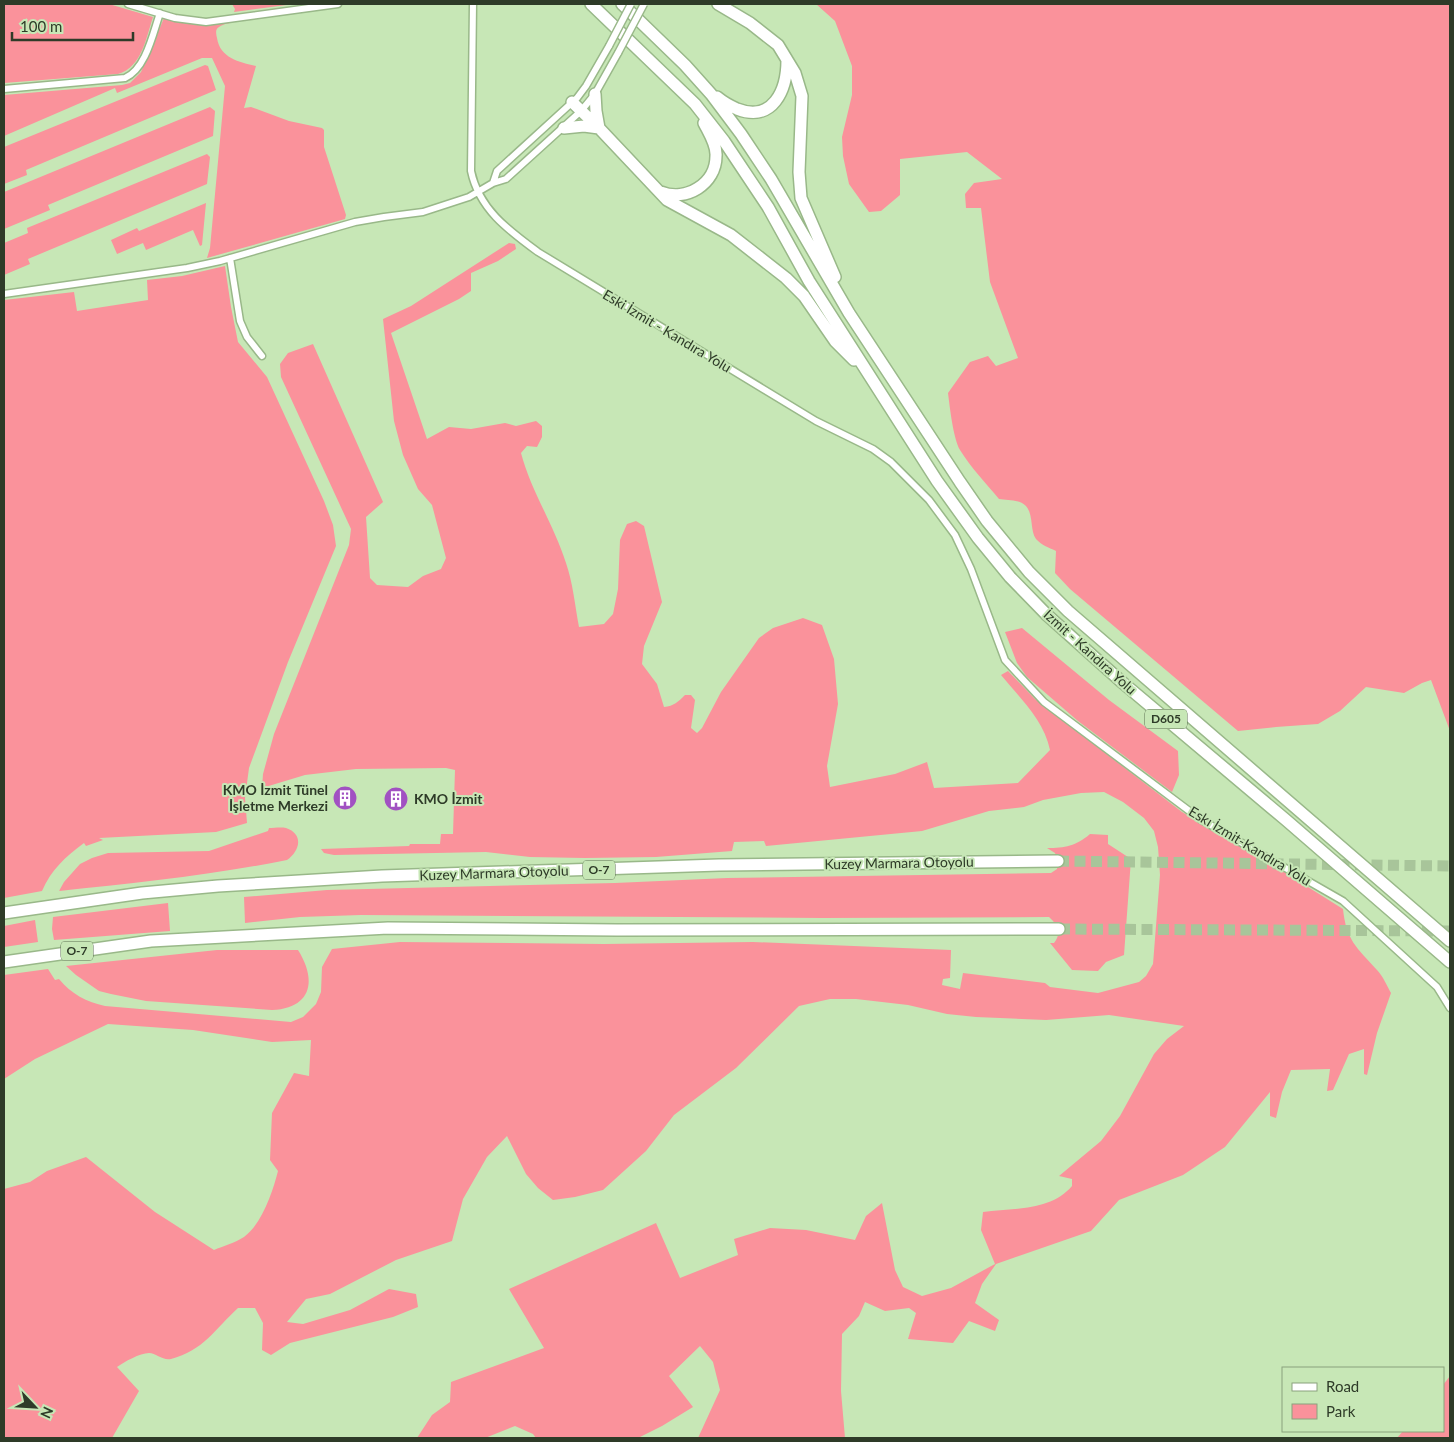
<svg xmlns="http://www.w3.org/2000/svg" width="1454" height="1442" viewBox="0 0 1454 1442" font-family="Lato,sans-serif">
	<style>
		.green { fill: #fa929b }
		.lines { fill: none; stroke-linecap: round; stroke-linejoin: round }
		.highway-tunnel { stroke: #a8c59a; stroke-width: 11; stroke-dasharray: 11 5.5; stroke-linecap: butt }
		.street-casing { stroke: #99b889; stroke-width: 9 }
		.highway-casing { stroke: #99b889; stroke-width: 14 }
		.street { stroke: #fff; stroke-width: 6 }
		.highway { stroke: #fff; stroke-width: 11 }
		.street-bridge-casing { stroke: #99b889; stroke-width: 9; stroke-linecap: butt }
		.street-bridge { stroke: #fff; stroke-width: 6 }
		.labels { text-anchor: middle; stroke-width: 4; stroke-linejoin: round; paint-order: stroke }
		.shield { fill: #c7e7b6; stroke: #5c6f53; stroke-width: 1 }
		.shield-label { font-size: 12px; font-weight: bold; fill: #2e3b28 }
		.street-label { font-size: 14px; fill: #2e3b28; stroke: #c7e7b6 }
		.poi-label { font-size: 14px; font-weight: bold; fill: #2e3b28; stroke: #c7e7b6; text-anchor: end }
	</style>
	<rect width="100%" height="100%" fill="#c7e7b6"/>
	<path class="green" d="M4,4h105l44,13c-7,21 -11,50 -35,57l-114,9z
		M232,4h62l-60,8 1,-3z
		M816,4h634v727l-19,-51 -9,3 -18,10 -38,-6 -26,24 -22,13 -42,3 -38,4 -168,-142 -15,-16 1,-22c-6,-3 -15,-6 -20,-12 -7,-10 -1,-29 -14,-36 -6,-3 -16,-3 -23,-4 -13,-16 -28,-31 -39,-49 -7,-13 -10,-42 -12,-57l22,-31 18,-6 8,10 22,-8 -28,-76 -9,-74h-15l-1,-14 9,-11 28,-4 -35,-27 -67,7v36l-19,16 -12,1 -20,-28 -6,-28 -1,-19 10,-42v-29l-17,-45z
		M164,18c24,9 50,4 75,2 -6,3 -15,3 -20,7 -4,2 -3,7 -2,11 3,20 22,24 39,28l-12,42 7,-1 38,14 33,7 2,2v17l22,68 -1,4 -138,39 3,-10 15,-162 -13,-28h-10l-85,35 -2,-5 -111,48v-41l118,-10 8,-2 11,-11z
		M205,65l3,1 8,24 -190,80 1,5 -23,9v-37z
		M210,107l5,4 -2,25 -165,69 2,5 -46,19v-37z
		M207,154l3,3 -3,27 -179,75 2,5 -26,11v-32l24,-10 -1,-5z
		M206,203l-4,42 -2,1 -7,-16 -47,20 -3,-7 -26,11 -6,-14 26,-12 2,3z
		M509,243l6,1 1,5 -18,12 -27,12v18l-12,8 -68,34 36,106 22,-12 22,2 34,-6 11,3 20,-5 6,5v11l-5,10 -10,-1 -6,7c10,38 33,72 45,110 7,20 9,43 13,64l25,-3 9,-10 5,-25 2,-49 7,-16 9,-3 8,5 18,76 -18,44 -2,18 15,20 7,23c10,-1 14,-5 21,-12h6l4,5 -4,28 6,5 5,-5 19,-36 38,-54 14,-10 30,-10 19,7 12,34 4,45 -11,62 3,21 65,-13 32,-12 7,26 84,-5 32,-33c-6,-30 -31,-53 -49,-75l7,-4 27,28 147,113 102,60 59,37c3,31 14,39 34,61 6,6 10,16 14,23l-14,40 -10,42 -3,-1v-25l-15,5 -16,36 -6,1 3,-22 -39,1 -9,22 -6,26 -6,-2v-24l-45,55 -42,28 -64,25 -28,31 -95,33 -14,20 -7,19 24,17 -4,11 -26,-10 -16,22 -45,-4 8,-26 -7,-5 -24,3 -20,-9 -6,14 -17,18 -1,57 4,47h-147l22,-48 -7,-28 -13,-16 -31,30 24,31 -31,19 -24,12h-102l-3,-4 -18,-8 -30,12h-68l15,-23 18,-13 1,-20 93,-34 -35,-59 147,-66 24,55 58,-23 -4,-16 36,-11 36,2 49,10 11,-24 16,-13 13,67 8,17 19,9 29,-8 44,-24 -14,-34 2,-18c31,-4 68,-1 89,-26v-7l-13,-3 42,-35 19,-25 34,-62 13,-15 17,-13 -75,-11 -63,5 -70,-3 -29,-3 -39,-9 -52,-6h-26l-31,7 -63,62 -62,47 -28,36 -43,39 -28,7 -22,3 -15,-12 -12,-14 -19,-38 -20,21 -24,42 -11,42 -56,19 -66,34 -24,5 -19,23 16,2 47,-14 39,-21 27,5 2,13 -25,10 -103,26 -19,12 -9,-5 1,-27 -8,-15h-17c-23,21 -35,43 -67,51 -8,2 -15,-6 -22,-6 -9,0 -25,9 -32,14l22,24 -27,47h-108v-249l26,-7 17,-11 39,-14 69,55 59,38c9,-4 21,-7 30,-13 18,-13 29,-46 34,-66l-8,-11 2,-47 22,-40 15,3 2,-36 -39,2 -79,-12 -85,-6 -73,35 -31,20v-104l44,-6 7,11 4,-1c12,15 28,23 46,27l186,16 12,-5 13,-13 5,-12 1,-25 10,-18 68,-7 204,2 149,-2 198,8 -1,28 -7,1 -1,6 18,4 3,-16 82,10 5,4 48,6 41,-11 7,-6 7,-12 7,-89 -2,-28 -4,-16 -10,-13 -21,-16 -19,-10 -23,1 -38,7 -19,7 -35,4 -67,20 -156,15 -2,-5 -30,1 -2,9 -76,6 -71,1 -55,-1 -44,-5 -152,3 -10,-2 -3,-4 88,-3 1,-2h30l1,-10h12l2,-64 -9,-2 -90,1 -51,6 -43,13 1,-14 11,-40 75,-189 2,-16 -70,-152 -1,-13 8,-11 25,-9 70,158 -17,15 4,61 7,7 31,2 15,-11 18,-7 5,-11 -14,-53 -14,-16 -15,-34 -9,-34 -11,-102 28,-13z
		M225,266l6,41 7,35 29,35 57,124 9,24 3,21 -48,116 -39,106 -4,30 2,25 -31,9 -117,6 4,2 -17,6 -2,-3c-19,14 -33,27 -42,48l-38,7v-598l70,-8 3,19 71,-11 -1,-20 35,-4z
		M1022,628l87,72 69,51 1,24 -7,17 -94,-71 -51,-44 -10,-14 -12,-31z
		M269,828c5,0 12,-1 17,0 18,6 14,23 1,32 -75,15 -151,23 -228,31l5,-9 16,-18 12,-6 16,-5 101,-2 59,-20z
		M1090,834l18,1v9l23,15 -7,96 -18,7 -8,9 -26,-1 -22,-27h4c8,-10 4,-18 -5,-26l-227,1 -461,-3 -61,2 -55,6 -1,-26 83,-7 288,-7 112,-5 324,-5 6,-4 1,-8 -3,-8 -8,-5c18,0 29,-2 43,-14z
		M168,903l2,28 -116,9 -2,-11 1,-12z
		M35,920l3,22 -34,5v-21z
		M217,950h81c19,30 14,58 -26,60l-126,-9 -35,-7 -12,-3 -23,-16 -10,-9z
		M1450,1376v62h-53l6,-7h40v-46z"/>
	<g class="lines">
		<path class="highway-tunnel" d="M1058,861l392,5
			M1059,929l391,2"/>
		<defs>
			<path id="street" d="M128,4l47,14 31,4 132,-18
				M473,4l-2,167c8,38 37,59 67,81l278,169 57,28 18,13 38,38 26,35 16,34 34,91 39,42 156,117 143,82 94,86 13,21
				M4,89l121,-11c21,-9 28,-45 35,-65
				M493,183l4,-12 80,-73 9,-12 23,-40
				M230,258l10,63 7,16 15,19
				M4,294l183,-26 33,-7 135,-39 29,-5 39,-5 46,-15 24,-14 13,-4 75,-68 14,-17 23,-41"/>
			<path id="highway" d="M591,4l104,100 29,37 44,66 41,74 128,200 41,57 32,39 37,38 76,68 163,137 164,142
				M622,4l63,61 26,29 30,40 30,45 78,134 111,169 27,39 42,51 39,39 382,330
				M718,4l32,19 28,22 17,28 7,23 -3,76 2,26 34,79
				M717,97c6,5 13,9 20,12 36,14 50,-19 50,-49
				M572,102l27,26 68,72 64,35 55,43 18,18 31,45 19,19
				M564,128l20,-2 15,2 -3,-17 -1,-17
				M661,192c25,10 55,-8 55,-36 1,-11 -7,-23 -12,-33
				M4,913l138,-20 76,-7 164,-10 337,-11 339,-4
				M4,962l147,-21 237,-13 229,2 442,-1"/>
		</defs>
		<use href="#street" class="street-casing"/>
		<use href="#highway" class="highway-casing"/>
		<use href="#street" class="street"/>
		<use href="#highway" class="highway"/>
		<defs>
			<path id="street-bridge" d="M609,46l22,-42
				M618,53l26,-49"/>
		</defs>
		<use href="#street-bridge" class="street-bridge-casing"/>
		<use href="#street-bridge" class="street-bridge"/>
	</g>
	<defs>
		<symbol id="building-disc" viewBox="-11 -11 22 22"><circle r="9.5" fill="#a151c2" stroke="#c7e7b6"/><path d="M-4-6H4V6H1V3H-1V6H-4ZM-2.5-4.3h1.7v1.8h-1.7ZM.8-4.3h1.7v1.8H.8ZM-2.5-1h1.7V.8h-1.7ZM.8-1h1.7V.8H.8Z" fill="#fff"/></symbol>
	</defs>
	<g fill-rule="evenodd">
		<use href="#building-disc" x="331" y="784" width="28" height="28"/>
		<use href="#building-disc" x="382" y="785" width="28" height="28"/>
	</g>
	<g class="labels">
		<g class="shield">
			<rect x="1145" y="709.5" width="42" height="19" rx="4"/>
			<rect x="583" y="860.5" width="32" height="19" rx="4"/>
			<rect x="61" y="941.5" width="32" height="19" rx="4"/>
		</g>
		<g class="shield-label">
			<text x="1166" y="723">D605</text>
			<text x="599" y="874">O-7</text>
			<text x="77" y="955">O-7</text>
		</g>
		<g class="street-label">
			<text transform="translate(667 331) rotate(31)" y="5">Eski İzmit - Kandıra Yolu</text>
			<text transform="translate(1090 652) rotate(42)" y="5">İzmit - Kandıra Yolu</text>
			<text transform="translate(1250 846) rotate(31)" y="5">Eskı İzmit-Kandıra Yolu</text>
			<text transform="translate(899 863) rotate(-1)" y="5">Kuzey Marmara Otoyolu</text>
			<text transform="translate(494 873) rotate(-2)" y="5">Kuzey Marmara Otoyolu</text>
		</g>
		<g class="poi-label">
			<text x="328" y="795">KMO İzmit Tünel<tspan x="328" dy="16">İşletme Merkezi</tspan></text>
			<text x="414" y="804" text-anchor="start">KMO İzmit</text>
		</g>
	</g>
	<rect width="1454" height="1442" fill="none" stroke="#2e3b28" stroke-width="10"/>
	<rect x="1282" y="1367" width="162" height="65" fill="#c7e7b6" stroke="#8aa27d"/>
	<rect x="1292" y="1383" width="25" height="8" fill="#ffffff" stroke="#8aa27d"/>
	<text x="1326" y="1392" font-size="15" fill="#2e3b28">Road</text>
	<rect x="1292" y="1404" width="25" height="15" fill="#fa929b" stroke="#8aa27d"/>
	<text x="1326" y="1417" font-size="15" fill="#2e3b28">Park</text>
	<g transform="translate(35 1407) rotate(115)" stroke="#c7e7b6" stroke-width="4" paint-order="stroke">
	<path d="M0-4L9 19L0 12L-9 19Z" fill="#2e3b28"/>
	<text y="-8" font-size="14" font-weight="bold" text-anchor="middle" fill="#2e3b28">N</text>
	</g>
	<path d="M12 32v8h121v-8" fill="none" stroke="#2e3b28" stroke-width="2.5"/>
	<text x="20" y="32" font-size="15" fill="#2e3b28" stroke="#c7e7b6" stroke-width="4" paint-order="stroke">100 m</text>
</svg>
